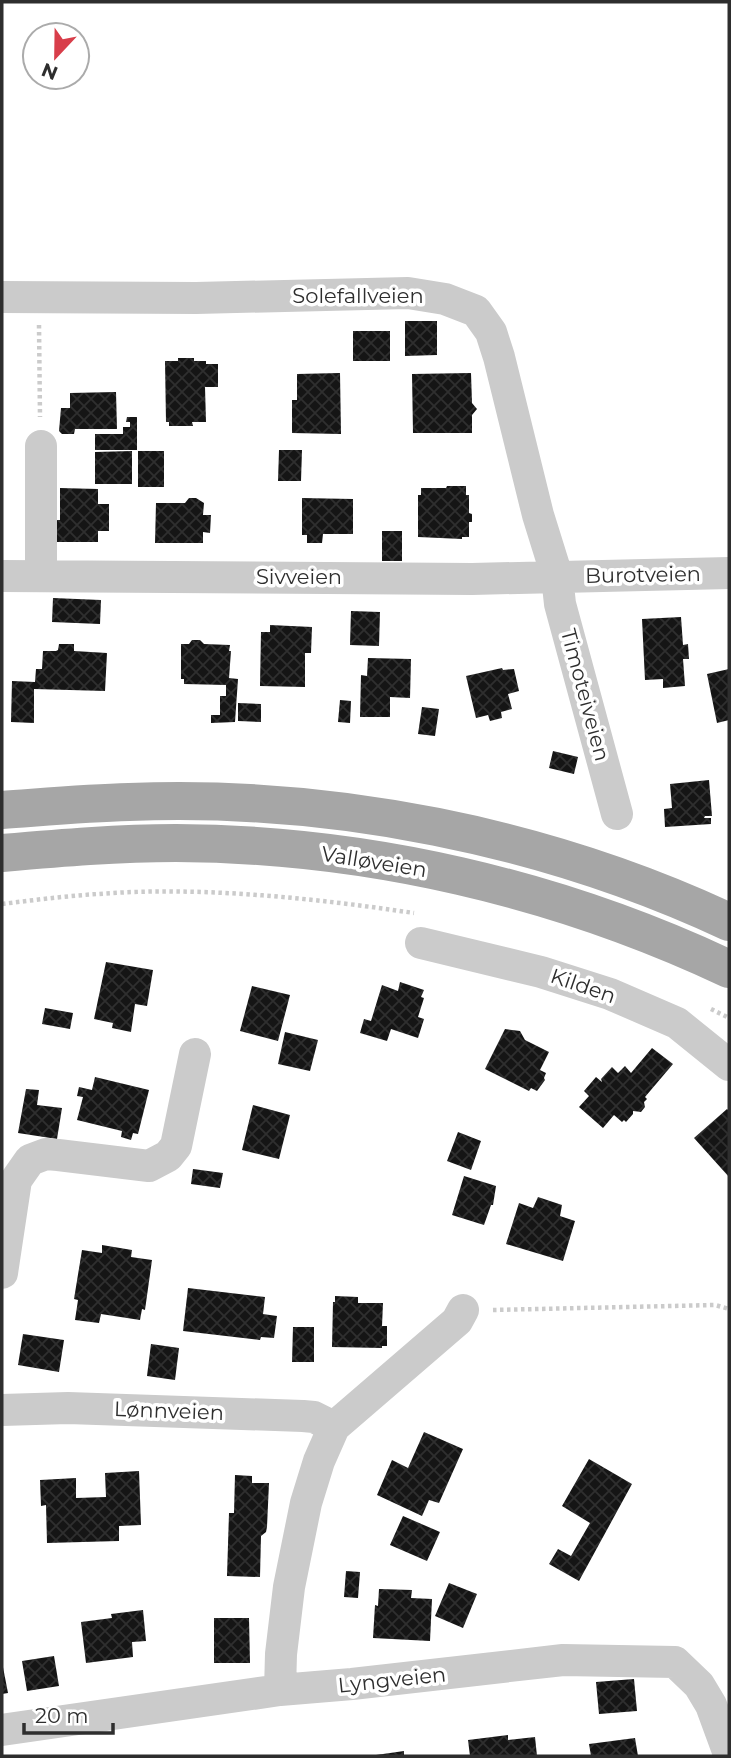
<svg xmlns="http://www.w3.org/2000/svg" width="731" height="1758" viewBox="0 0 731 1758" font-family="Montserrat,sans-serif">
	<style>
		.building { fill: url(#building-cross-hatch) }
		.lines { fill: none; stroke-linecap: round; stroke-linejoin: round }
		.path { stroke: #cbcbcb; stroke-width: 4.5; stroke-dasharray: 3.5 3.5; stroke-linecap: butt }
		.minor { stroke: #cbcbcb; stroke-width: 32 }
		.primary { stroke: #a6a6a6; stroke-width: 38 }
		.labels { text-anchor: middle; stroke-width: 7; stroke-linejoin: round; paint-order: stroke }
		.street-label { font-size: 21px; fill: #2e2e2e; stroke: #fff }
	</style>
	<defs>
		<pattern id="building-cross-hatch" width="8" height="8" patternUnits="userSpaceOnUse" patternTransform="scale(1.75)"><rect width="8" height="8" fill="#151515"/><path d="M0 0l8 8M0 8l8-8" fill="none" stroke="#2f2f2f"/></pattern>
	</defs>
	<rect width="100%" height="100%" fill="#fff"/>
	<path class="building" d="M405,321h32v34l-32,1z
		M353,331h37v30h-37z
		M178,358h16v3h12v3h12v23h-13l1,35h-14l1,4h-24v-4h-3l-1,-61h13z
		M340,373l1,61 -49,-1v-33h5v-26z
		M471,373l1,30 5,6 -5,6v18h-59l-1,-59z
		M116,392l1,37h-42l-1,5h-12l-3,-3 2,-23h9v-15z
		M127,417h10v33h-42v-16h28v-7h7v-5h-4z
		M279,450h23l-1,31h-23z
		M132,451v33h-37v-32z
		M138,451h26v36h-26z
		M447,486h19v9h3v18l3,1v8h-3v15h-7v2l-44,-2v-42h3v-7h25z
		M60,488l38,1v15h11v27h-11v11h-41v-22h3z
		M189,498h7l8,5 -1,12h8l-1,18 -7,-1v11h-48l1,-40h29z
		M302,498l51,1v35h-30l-1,9h-15v-8h-5z
		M382,531h20v30h-20z
		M53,598l48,2 -1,24 -48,-2z
		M351,611l29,1 -1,34 -29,-1z
		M681,617l2,28 5,-1 1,15h-6l2,27 -22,2v-9l-18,1 -3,-61z
		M270,625l42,2 -1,26h-6v34l-45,-1 1,-54h9z
		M192,640h8l4,4 26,1 -1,6h2l-2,27 9,1 -3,43 -24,1v-8h9v-19h6v-11l-42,-1v-5h-3v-35h8z
		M59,644h15v7l33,2 -2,38 -71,-2v34l-23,-1 1,-41 23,1 1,-13h6l1,-18h13l2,-1z
		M368,658l43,1 -1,39 -20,-1v20h-30l1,-42 6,1z
		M502,668l1,2 11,-1 5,22 -11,3 4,15 -11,3 1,6 -12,3 -2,-6 -12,3 -10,-42z
		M729,669v51l-12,3 -10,-49z
		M340,700l11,1 -1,22 -12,-1z
		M238,703l23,1v18l-23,-1z
		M422,707l17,2 -4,27 -17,-2z
		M553,751l25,6 -4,17 -25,-6z
		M709,780l3,36h-7l-1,2h7v6l-46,3 -1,-18 8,-1 -2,-24z
		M106,962l47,8 -6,36 -12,-2 -4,28 -19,-4 1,-5 -19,-4z
		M400,982l24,8 -3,7 3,1 -6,19 6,2 -6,19 -27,-9 -4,12 -27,-8 4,-14 7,2 11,-36 16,6z
		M252,986l38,9 -12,46 -38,-10z
		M45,1008l28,5 -3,16 -28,-5z
		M505,1029l15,2 5,9 24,12 -9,18 6,3 -2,5 1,2 -8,11 -6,-3 -2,3 -44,-22z
		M285,1032l33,8 -8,31 -32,-7z
		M652,1048l21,16 -28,33 2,2 -3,3 1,5 -4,5 -8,-1v3l-7,8 -2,-2 -2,2 -8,-7 -11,13 -24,-21 10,-11 -5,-5 12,-14 6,5 -1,-3 11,-12 6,6 7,-7 6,7z
		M95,1077l54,13 -11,44 -5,-1 -2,7 -10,-3 1,-6 -45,-11 6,-23 -6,-1 2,-9 13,3z
		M26,1089l13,1 -2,15 25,3 -5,31 -39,-6z
		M253,1105l37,10 -11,44 -37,-9z
		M727,1109l2,2v66l-35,-39z
		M458,1132l23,9 -10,29 -24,-9z
		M193,1169l30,4 -3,15 -29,-4z
		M464,1176l32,10 -3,19h-2l-7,20 -32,-10z
		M538,1197l24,8 -2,11 15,5 -12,40 -57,-17 13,-41 14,5z
		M102,1245l30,5 -1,7 21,3 -7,50 -3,-1 -2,11 -39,-6 -2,9 -24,-3 3,-20 -4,-1 8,-49 20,3z
		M188,1288l77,9 -2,17 14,2 -3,22 -13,-1 -1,3 -77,-9z
		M335,1296l23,1v6h25l-1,23h5v20h-5v2l-50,-1 1,-45h2z
		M293,1327h21v35h-22z
		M23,1334l41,6 -5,32 -41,-7z
		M151,1344l28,4 -4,32 -28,-4z
		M424,1432l39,17 -24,54 -10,-3 -7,16 -45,-21 15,-35 16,8z
		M589,1459l43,25 -53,97 -30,-17 9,-15 13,7 19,-33 -28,-17z
		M139,1471l2,54 -22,1v15l-72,2 -1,-38 -5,1 -1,-26 36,-2v20l30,-1 -1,-24z
		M235,1475l17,1v7h17l-2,44 -1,5 -5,4 -1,41 -33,-1 2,-63h5z
		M403,1516l37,16 -13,29 -37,-16z
		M346,1571l14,1 -2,26 -14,-1z
		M449,1583l28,11 -14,34 -28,-12z
		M379,1589l33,1 -1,8 21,1 -2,42 -57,-3 2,-33 3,1z
		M143,1610l3,31 -14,1 1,15 -47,6 -5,-41 31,-4 -1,-4z
		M214,1618h35l1,45h-36z
		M54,1656l5,30 -32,5 -5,-30z
		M2,1662l6,31 -6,1z
		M634,1679l3,32 -38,3 -3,-32z
		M508,1735v5l27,-3 2,19h-67l-2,-16z
		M635,1738l3,18h-47l-2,-12z
		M404,1751v5h-28v-1z"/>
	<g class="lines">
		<path class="path" d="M39,325l1,92
			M2,904c32,-4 64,-8 96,-10 103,-8 214,4 316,19
			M711,1009l18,9
			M493,1310l222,-5 14,4"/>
		<path class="minor" d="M2,297l194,1 212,-5 37,6 31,12 15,21 8,25 39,158 19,61 3,28 57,210
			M41,446v129
			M2,576l470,3 257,-6
			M421,943l120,29 69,22 67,29 52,42
			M2,1273l14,-93 14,-20 16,-6 12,1 91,11 19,-10 8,-10 19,-92
			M2,1410l66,-2 235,8 11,1 20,10
			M280,1690l1,-36 8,-67 17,-84 13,-42 15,-34 123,-106 6,-11
			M2,1730l278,-40 72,-6 211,-24 112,2 24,23 12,20 18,49"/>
		<path class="primary" d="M2,810c42,-3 85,-7 127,-8 203,-8 416,34 600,120
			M2,853c58,-5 116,-10 174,-10 191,1 381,45 553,126"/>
	</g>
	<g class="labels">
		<g class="street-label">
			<text x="358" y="303">Solefallveien</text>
			<text transform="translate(643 575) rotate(-1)" y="7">Burotveien</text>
			<text x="299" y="584">Sivveien</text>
			<text transform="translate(585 695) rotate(75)" y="7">Timoteiveien</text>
			<text transform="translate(374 862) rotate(9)" y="7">Valløveien</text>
			<text transform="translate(583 986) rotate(19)" y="7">Kilden</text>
			<text transform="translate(169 1411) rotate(2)" y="7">Lønnveien</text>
			<text transform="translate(392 1680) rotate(-6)" y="7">Lyngveien</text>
		</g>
	</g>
	<rect width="731" height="1758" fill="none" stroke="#2e2e2e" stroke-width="7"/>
	<g transform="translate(56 56) rotate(202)"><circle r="33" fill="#ffffff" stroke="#ababab" stroke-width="2"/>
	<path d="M0-5L12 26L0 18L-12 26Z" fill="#d83e4a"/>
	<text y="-10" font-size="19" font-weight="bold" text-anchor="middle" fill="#2e2e2e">N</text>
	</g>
	<path d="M24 1723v10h89v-10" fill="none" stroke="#2e2e2e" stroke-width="3.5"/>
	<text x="35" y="1723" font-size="21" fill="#2e2e2e" stroke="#ffffff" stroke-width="5" paint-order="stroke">20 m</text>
</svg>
